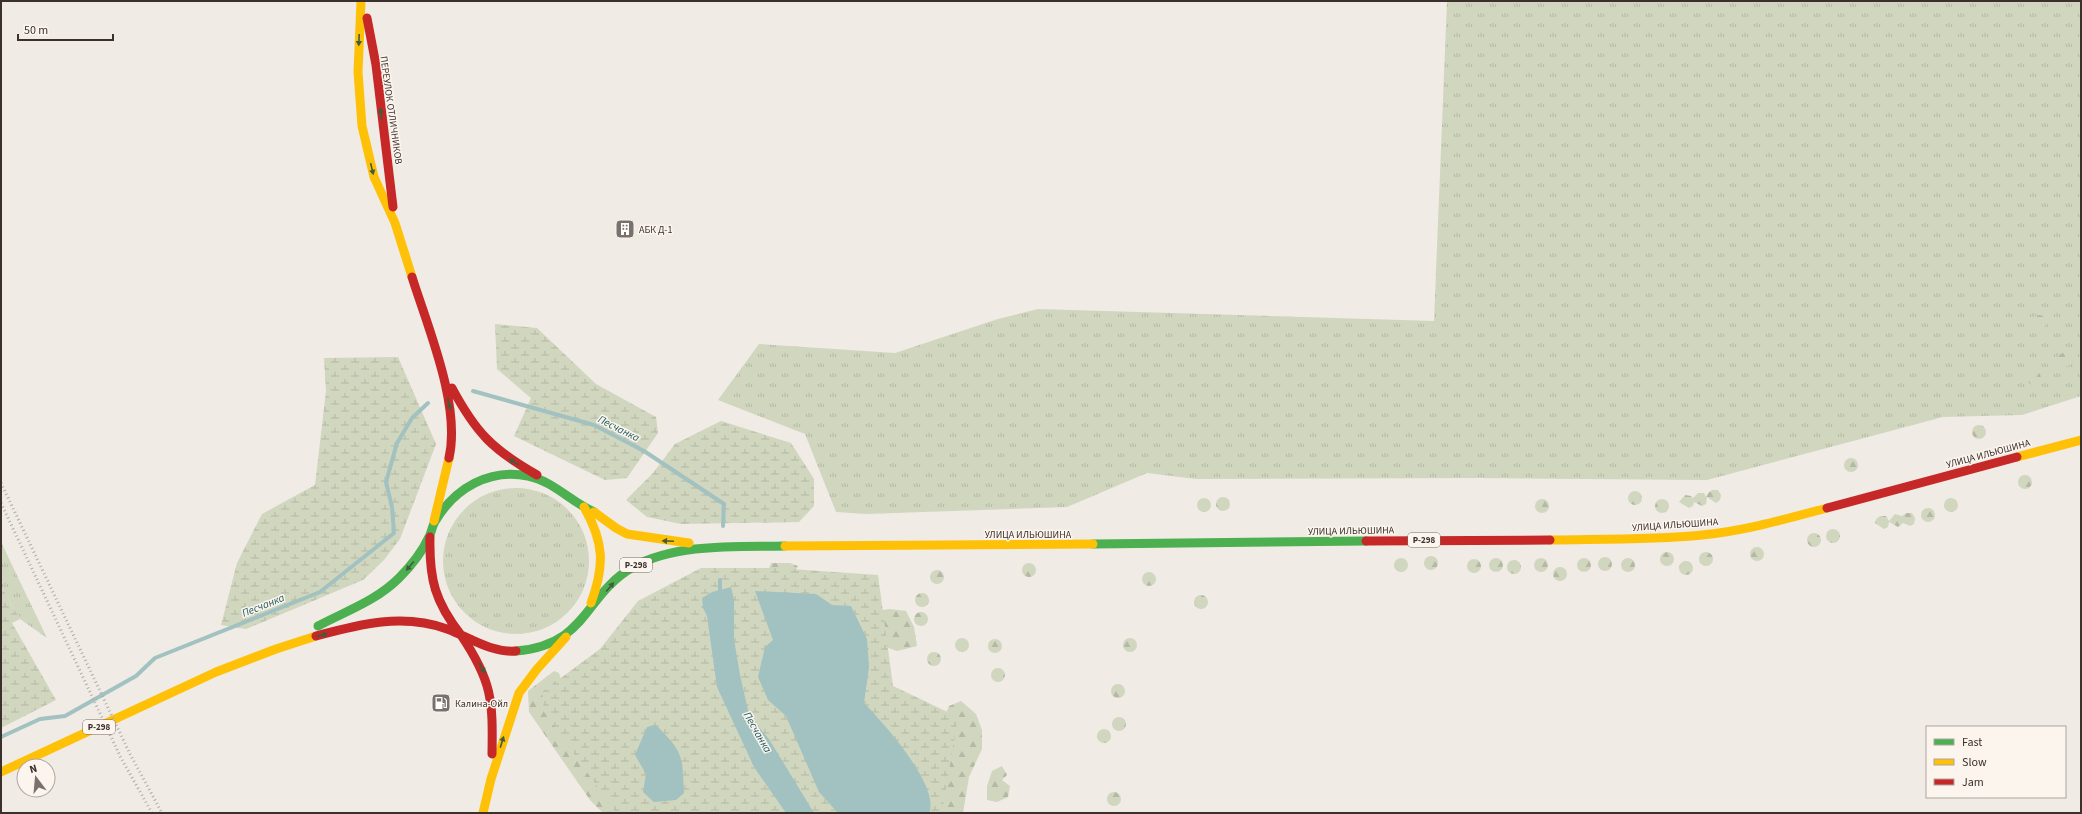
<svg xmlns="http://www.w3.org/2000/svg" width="2082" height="814" viewBox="0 0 2082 814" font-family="'Source Sans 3',sans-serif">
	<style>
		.grass { fill: url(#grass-tufts) }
		.forest { fill: url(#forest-firs) }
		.wetland { fill: url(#wetland-marsh) }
		.water { fill: #a1c2c1 }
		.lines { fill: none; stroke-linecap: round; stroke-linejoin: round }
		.stream { stroke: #a1c2c1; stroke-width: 4 }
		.fast { stroke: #4caf50; stroke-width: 9 }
		.slow { stroke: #ffc107; stroke-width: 9 }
		.jam { stroke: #c62828; stroke-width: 9 }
		.rail { stroke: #b1aca8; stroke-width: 3; stroke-dasharray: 1 3; stroke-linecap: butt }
		.oneway { fill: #415c38 }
		.labels { text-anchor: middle; stroke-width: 3; stroke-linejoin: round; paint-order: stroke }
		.shield { fill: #fbf5ee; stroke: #756b66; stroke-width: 1 }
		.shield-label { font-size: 9px; font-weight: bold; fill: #3b302b }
		.street-label { font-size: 10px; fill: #3b302b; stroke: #fbf5ee }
		.poi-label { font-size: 10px; fill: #3b302b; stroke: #fbf5ee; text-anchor: start }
		.water-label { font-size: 11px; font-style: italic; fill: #1f5a5e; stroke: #fbf5ee }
	</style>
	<defs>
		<pattern id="grass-tufts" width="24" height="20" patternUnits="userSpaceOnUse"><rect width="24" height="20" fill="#d1d6bf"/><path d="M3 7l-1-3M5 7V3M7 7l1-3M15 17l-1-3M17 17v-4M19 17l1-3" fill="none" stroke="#b4b8a4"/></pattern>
		<pattern id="forest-firs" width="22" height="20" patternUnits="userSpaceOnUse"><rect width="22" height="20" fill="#d1d6bf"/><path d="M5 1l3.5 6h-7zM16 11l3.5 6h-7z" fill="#b4b8a4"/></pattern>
		<pattern id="wetland-marsh" width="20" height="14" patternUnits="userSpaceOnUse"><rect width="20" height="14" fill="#d1d6bf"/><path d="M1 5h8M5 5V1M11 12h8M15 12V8" fill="none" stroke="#b4b8a4"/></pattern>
	</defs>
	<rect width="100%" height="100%" fill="#f0ebe5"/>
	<path class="grass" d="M1447,1h634v395l-59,19 -79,2 -236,63 -228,-2 -283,1 -49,-6 -80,34 -201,7 -30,-2 -31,-78 -87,-34 41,-56 136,9 103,-34 40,-10 396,12z
		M443 561a73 73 0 1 1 146 0a73 73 0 1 1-146 0Z
		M1,542l46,96 -27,-19 -19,-33z"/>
	<path class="forest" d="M2032 322a7 7 0 1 1 14 0a7 7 0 1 1-14 0Z
		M2059 359a7 7 0 1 1 14 0a7 7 0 1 1-14 0Z
		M2027 378a7 7 0 1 1 14 0a7 7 0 1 1-14 0Z
		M1972 432a7 7 0 1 1 14 0a7 7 0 1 1-14 0Z
		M1844 465a7 7 0 1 1 14 0a7 7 0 1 1-14 0Z
		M2018 482a7 7 0 1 1 14 0a7 7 0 1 1-14 0Z
		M1712,490h6l3,5 -1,5 -4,3 -9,-6 -1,7 -4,2 -8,-4 -1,4 -4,2 -10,-6 6,-7 6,1 2,2 5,-5h6l2,4 2,-4z
		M1628 498a7 7 0 1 1 14 0a7 7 0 1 1-14 0Z
		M1216 504a7 7 0 1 1 14 0a7 7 0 1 1-14 0Z
		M1944 505a7 7 0 1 1 14 0a7 7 0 1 1-14 0Z
		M1197 505a7 7 0 1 1 14 0a7 7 0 1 1-14 0Z
		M1535 506a7 7 0 1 1 14 0a7 7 0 1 1-14 0Z
		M1655 506a7 7 0 1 1 14 0a7 7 0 1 1-14 0Z
		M1921 515a7 7 0 1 1 14 0a7 7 0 1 1-14 0Z
		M1906,513h6l3,5 -1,6 -4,2 -7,-3 -5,4 -9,-5 -1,5 -4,2 -9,-6 1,-4 4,-3h6l3,5 6,-7 7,2z
		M1826 536a7 7 0 1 1 14 0a7 7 0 1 1-14 0Z
		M1807 540a7 7 0 1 1 14 0a7 7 0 1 1-14 0Z
		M1750 554a7 7 0 1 1 14 0a7 7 0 1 1-14 0Z
		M1660 559a7 7 0 1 1 14 0a7 7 0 1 1-14 0Z
		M1699 559a7 7 0 1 1 14 0a7 7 0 1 1-14 0Z
		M1424 563a7 7 0 1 1 14 0a7 7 0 1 1-14 0Z
		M1598 564a7 7 0 1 1 14 0a7 7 0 1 1-14 0Z
		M1534 565a7 7 0 1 1 14 0a7 7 0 1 1-14 0Z
		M1621 565a7 7 0 1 1 14 0a7 7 0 1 1-14 0Z
		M1577 565a7 7 0 1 1 14 0a7 7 0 1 1-14 0Z
		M1394 565a7 7 0 1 1 14 0a7 7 0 1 1-14 0Z
		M1489 565a7 7 0 1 1 14 0a7 7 0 1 1-14 0Z
		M1467 566a7 7 0 1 1 14 0a7 7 0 1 1-14 0Z
		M1507 567a7 7 0 1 1 14 0a7 7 0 1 1-14 0Z
		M1679 568a7 7 0 1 1 14 0a7 7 0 1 1-14 0Z
		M771,563h19l8,3 -7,14 -24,-6z
		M1022 570a7 7 0 1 1 14 0a7 7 0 1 1-14 0Z
		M1553 574a7 7 0 1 1 14 0a7 7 0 1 1-14 0Z
		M930 577a7 7 0 1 1 14 0a7 7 0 1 1-14 0Z
		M1142 579a7 7 0 1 1 14 0a7 7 0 1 1-14 0Z
		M915 600a7 7 0 1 1 14 0a7 7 0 1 1-14 0Z
		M1194 602a7 7 0 1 1 14 0a7 7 0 1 1-14 0Z
		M890,609l16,2 8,16 3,19 -20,5 -23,-8 -6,-31z
		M914 619a7 7 0 1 1 14 0a7 7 0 1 1-14 0Z
		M1123 645a7 7 0 1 1 14 0a7 7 0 1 1-14 0Z
		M955 645a7 7 0 1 1 14 0a7 7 0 1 1-14 0Z
		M988 646a7 7 0 1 1 14 0a7 7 0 1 1-14 0Z
		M927 659a7 7 0 1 1 14 0a7 7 0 1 1-14 0Z
		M991 675a7 7 0 1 1 14 0a7 7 0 1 1-14 0Z
		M554,671l5,2 7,21 62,119h-25l-13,-13 -61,-88 -1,-21z
		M1111 691a7 7 0 1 1 14 0a7 7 0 1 1-14 0Z
		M961,701l15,13 6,16v19l-13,28 -6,36h-35l12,-86 9,-21z
		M1112 724a7 7 0 1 1 14 0a7 7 0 1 1-14 0Z
		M1097 736a7 7 0 1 1 14 0a7 7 0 1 1-14 0Z
		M1002,766l5,9 -5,5 8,6 -2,11 -11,5 -10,-2v-14l5,-15z
		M1107 799a7 7 0 1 1 14 0a7 7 0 1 1-14 0Z"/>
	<path class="wetland" d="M495,324l42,4 59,56 60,33 2,16 -31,45 -22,2 -91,-44 17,-38 -34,-29z
		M398,357l38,87 -36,95 -16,21 -21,20 -117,49 -25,-4 16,-62 25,-49 53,-29 11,-94 -2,-33z
		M721,421l70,22 23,36v27l-15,16 -118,2 -34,-7 -21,-17 27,-27 22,-29z
		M701,568h75l102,7 15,111 65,31 -16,96h-326l-72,-101 -2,-20 58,-43 38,-48z
		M1,586l19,33 -8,4 44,77 -55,28z"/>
	<path class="water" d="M731,587l3,13v39l6,36 8,35 9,15 12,14 45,74h-28l-32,-46 -37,-80 -10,-71 -4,-8 -1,-10 10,-6z
		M755,591l61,3 16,11 19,1 16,33 2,28 -5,36c18,18 77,84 65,110h-91l-19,-21 -33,-76 -18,-16 -10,-23 7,-30 8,-7z
		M656,725c28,28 26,30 28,68l-8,7 -22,2 -11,-10 3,-18 -11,-19 12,-28z"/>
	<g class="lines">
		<path class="stream" d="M473,391l121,34 50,26 80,53 -1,22
			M720,595v-15
			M1,737l39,-18 25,-3 71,-40 19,-18 165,-66 74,-59 -2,-26 -6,-25 11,-39 15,-25 16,-15"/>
		<path class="fast" d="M1093,544l273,-3
			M318,626c28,-15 58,-25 81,-48 12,-12 23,-26 30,-41 3,-5 3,-12 7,-17 19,-32 54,-52 92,-44 25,5 43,26 66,36
			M516,651c72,-6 68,-56 117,-84 43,-24 105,-20 152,-21"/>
		<path class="slow" d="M361,1l-3,71 4,54 12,51 21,46 17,54
			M2017,457l64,-17
			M584,507c20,35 21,58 7,96
			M594,512l22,16 11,6 62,9
			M434,521l15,-63
			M1550,540c50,-1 101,0 152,-5 42,-4 84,-16 125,-27
			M785,546l308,-2
			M1,772l215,-100 60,-23 40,-13
			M483,813l8,-34 28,-86 18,-24 29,-32"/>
		<path class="jam" d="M367,18l9,47 17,142
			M412,277c16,51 49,128 37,181
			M452,388c24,45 41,62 85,87
			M1827,508l190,-51
			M430,537c-1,42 5,65 31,98
			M1366,541l184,-1
			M461,635c31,46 32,65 31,119
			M316,636c44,-12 87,-23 131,-7 22,8 44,24 69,22"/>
		<path class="rail" d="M1,483l129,271 32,59
			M1,503l120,255 31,55"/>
	</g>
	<defs><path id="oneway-solid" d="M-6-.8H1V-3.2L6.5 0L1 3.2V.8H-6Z"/></defs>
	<g class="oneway">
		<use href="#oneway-solid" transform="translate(359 40) rotate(92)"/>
		<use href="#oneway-solid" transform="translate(381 114) rotate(-97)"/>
		<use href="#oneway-solid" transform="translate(372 169) rotate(77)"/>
		<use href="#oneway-solid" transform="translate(449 404) rotate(78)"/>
		<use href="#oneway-solid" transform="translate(514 462) rotate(-150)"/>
		<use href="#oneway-solid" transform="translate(668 541) rotate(-177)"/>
		<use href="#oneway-solid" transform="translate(410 566) rotate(130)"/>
		<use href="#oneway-solid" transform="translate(610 587) rotate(-50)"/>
		<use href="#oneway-solid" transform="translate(322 635) rotate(-14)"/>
		<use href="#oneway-solid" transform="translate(482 668) rotate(61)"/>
		<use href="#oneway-solid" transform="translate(502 742) rotate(-73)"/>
	</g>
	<defs>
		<symbol id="building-square" viewBox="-11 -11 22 22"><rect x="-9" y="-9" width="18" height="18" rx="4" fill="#7a716c" stroke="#fbf5ee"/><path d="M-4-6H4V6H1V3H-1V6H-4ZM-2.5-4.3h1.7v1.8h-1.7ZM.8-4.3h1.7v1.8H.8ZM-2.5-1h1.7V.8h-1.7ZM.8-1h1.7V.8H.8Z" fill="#fff"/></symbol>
		<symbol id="fuel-square" viewBox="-11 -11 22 22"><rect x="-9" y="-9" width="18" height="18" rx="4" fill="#7a716c" stroke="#fbf5ee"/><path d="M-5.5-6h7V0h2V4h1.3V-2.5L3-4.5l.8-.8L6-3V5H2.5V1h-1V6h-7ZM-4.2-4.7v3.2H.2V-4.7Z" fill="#fff"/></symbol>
	</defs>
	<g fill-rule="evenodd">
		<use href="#building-square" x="614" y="218" width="22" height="22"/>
		<use href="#fuel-square" x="430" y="692" width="22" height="22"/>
	</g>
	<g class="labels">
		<g class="shield">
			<rect x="1408" y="533" width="32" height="14" rx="3"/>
			<rect x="620" y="558" width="32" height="14" rx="3"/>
			<rect x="83" y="720" width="32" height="14" rx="3"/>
		</g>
		<g class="shield-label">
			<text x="1424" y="543">Р-298</text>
			<text x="636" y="568">Р-298</text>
			<text x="99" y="730">Р-298</text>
		</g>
		<g class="street-label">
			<text transform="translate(392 110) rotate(82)" y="4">ПЕРЕУЛОК ОТЛИЧНИКОВ</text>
			<text transform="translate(1988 453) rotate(-15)" y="4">УЛИЦА ИЛЬЮШИНА</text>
			<text transform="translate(1675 524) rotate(-4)" y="4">УЛИЦА ИЛЬЮШИНА</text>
			<text transform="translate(1351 530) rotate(-1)" y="4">УЛИЦА ИЛЬЮШИНА</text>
			<text x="1028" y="538">УЛИЦА ИЛЬЮШИНА</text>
		</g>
		<g class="poi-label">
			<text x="639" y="233">АБК Д-1</text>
			<text x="455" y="707">Калина-Ойл</text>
		</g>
		<g class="water-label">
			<text transform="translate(619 428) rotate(27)" y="4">Песчанка</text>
			<text transform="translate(263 605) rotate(-22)" y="4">Песчанка</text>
			<text transform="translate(758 732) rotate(60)" y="4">Песчанка</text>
		</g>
	</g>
	<rect width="2082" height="814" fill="none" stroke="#3b302b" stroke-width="4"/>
	<rect x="1926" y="726" width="140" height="72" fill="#fbf5ee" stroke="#aea6a0"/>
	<rect x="1934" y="739" width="20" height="6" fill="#4caf50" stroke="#aea6a0"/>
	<text x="1962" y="746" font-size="12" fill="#3b302b">Fast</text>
	<rect x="1934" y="759" width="20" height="6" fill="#ffc107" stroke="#aea6a0"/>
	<text x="1962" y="766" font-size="12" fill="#3b302b">Slow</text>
	<rect x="1934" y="779" width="20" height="6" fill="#c62828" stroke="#aea6a0"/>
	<text x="1962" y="786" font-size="12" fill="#3b302b">Jam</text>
	<g transform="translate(36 778) rotate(344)"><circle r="19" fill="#fbf5ee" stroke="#aea6a0"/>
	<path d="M0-3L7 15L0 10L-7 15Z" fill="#7a716c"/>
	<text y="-6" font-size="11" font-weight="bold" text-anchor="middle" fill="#3b302b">N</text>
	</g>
	<path d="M18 34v6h95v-6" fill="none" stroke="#3b302b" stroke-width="2"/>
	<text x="24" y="34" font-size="12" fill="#3b302b" stroke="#fbf5ee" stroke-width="3" paint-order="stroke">50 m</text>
</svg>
